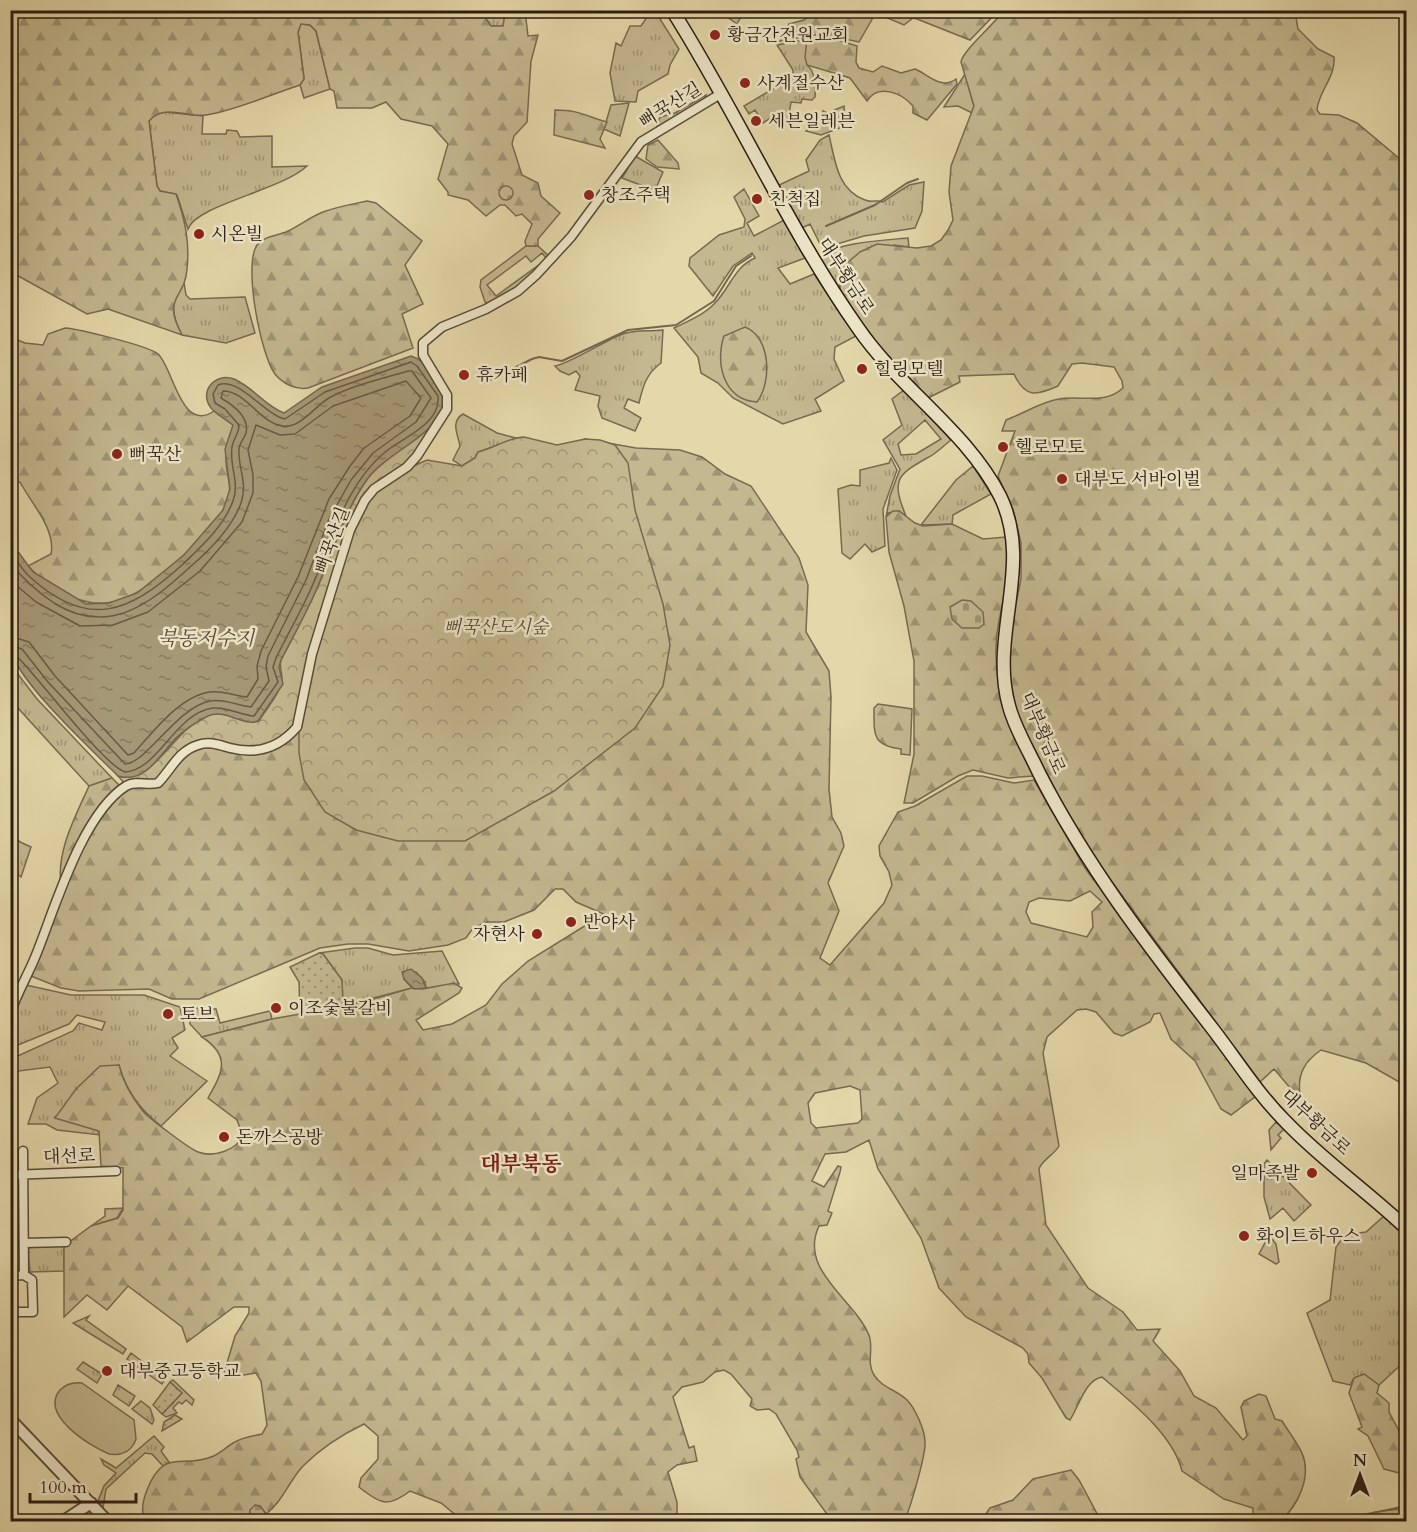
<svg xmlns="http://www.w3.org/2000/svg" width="1417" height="1532" viewBox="0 0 1417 1532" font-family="Cardo,'Noto Serif KR',serif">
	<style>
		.grass { fill: url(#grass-tufts); stroke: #776a51; stroke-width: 1.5; fill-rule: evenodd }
		.forest { fill: url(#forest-firs); stroke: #776a51; stroke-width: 1.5; fill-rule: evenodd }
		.cemetery { fill: url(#cemetery-stones); stroke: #776a51; stroke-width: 1.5 }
		.park { fill: url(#park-crowns); stroke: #776a51; stroke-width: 1.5 }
		.garden { fill: url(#garden-dots); stroke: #776a51; stroke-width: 1.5 }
		.pitch { fill: #c4b890; stroke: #776a51; stroke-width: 1.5 }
		.water { fill: url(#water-ripples); stroke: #74664e; stroke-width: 1.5 }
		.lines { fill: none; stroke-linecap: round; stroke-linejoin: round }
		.shore { stroke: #685a44; stroke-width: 1.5 }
		.stream { stroke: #74664e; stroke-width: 2 }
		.minor-casing { stroke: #584a38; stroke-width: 11 }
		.tertiary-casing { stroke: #584a38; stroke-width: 14 }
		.secondary-casing { stroke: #2a1b12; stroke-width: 15 }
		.minor { stroke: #ede6c8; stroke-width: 8 }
		.tertiary { stroke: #ede6c8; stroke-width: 10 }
		.secondary { stroke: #ede6c8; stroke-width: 12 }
		.poi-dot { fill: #8f2418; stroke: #ede6c8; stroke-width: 2 }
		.labels { text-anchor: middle; stroke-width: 5; stroke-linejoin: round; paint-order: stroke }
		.poi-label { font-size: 18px; fill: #2a1b12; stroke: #ede6c8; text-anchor: start }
		.street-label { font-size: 18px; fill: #2a1b12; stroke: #ede6c8 }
		.park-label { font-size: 18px; font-style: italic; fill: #584a38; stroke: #ede6c8 }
		.water-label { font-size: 20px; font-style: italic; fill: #5b4d3a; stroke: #ede6c8 }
		.quarter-label { font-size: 21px; font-weight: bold; fill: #7a1f14; stroke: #ede6c8 }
	</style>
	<defs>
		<pattern id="grass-tufts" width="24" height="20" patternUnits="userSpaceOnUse" patternTransform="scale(1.5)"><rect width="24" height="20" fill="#c4b890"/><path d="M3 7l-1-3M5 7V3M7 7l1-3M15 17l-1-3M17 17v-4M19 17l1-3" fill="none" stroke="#9f9574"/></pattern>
		<pattern id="forest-firs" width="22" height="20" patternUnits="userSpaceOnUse" patternTransform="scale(1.5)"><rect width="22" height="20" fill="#c4b890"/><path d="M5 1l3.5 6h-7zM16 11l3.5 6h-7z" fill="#9f9574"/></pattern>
		<pattern id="cemetery-stones" width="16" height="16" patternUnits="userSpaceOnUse" patternTransform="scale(1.5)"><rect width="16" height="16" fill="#c4b890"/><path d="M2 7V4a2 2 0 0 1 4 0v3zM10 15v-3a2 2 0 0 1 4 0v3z" fill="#9f9574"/></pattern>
		<pattern id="park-crowns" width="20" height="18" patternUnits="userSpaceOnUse" patternTransform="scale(1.5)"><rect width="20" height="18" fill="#c4b890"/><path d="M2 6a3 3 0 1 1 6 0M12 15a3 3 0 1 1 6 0" fill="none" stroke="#9f9574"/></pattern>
		<pattern id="garden-dots" width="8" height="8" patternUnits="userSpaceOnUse" patternTransform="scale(1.5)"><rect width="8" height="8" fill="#c4b890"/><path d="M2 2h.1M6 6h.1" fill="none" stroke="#9f9574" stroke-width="1.8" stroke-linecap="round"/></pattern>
		<pattern id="water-ripples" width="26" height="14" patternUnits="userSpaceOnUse" patternTransform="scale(1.5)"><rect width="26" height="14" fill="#a59876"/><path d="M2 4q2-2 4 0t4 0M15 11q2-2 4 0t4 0" fill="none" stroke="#877b5f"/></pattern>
	</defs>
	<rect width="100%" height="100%" fill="#e4d8aa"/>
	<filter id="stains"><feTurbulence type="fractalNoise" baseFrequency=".00333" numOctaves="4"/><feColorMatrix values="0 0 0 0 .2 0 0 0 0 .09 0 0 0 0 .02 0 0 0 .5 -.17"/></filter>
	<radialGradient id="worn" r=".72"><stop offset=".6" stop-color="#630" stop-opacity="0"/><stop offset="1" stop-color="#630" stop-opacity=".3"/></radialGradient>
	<path class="grass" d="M480,11h22l3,3 -2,12h-12z
		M651,11h4l24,38 -9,16 -2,9 -30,17 -2,11 -21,-1 -5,-28 6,-30 5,3 9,-20h11z
		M301,24l9,1 6,6 14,58 -26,9 -4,-13 4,-7 -6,-46z
		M807,39v26c8,6 9,21 8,32l-3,3 -10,-1 -1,4 -10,-1 -3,19 -8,-2 -3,-5 -14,9 -8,-13 -6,4 -5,-8 49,-29v-7l-16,-25z
		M965,74l9,32 -2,7 -14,-7 -14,1z
		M706,95l-1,4 -49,30 4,-12 15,-4z
		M629,103l-9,33 -16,-7 7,-24z
		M844,106l1,20 -24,9 -15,-4 16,-13 1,-7 4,2z
		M165,112l38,4 -1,18h24l1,-4 10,1 3,6 32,-1v31l35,-1c-25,24 -111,39 -119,63l-11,-34 -17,-4 -3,-5 -8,-65 5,-7z
		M829,135c6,25 8,55 36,65 7,3 12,-1 18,2l26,-17 15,-3 -2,29 -7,17 -51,8 -37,11 -7,-3 -10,-20 -8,4 -23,-43 30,-14 -3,-11 14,-20z
		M635,156l28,16 -7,16 -5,1 -29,-11z
		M744,189l15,27 -12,7 7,13 30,-16 21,38 -27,10 12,16 24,-10 42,62 -21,11 -1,12 10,22 -29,18 6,12 -38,13 -50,-26 -15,-15 -17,-10 -3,-16 -24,-29c14,-7 30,-13 41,-25 15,-15 19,-36 40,-45l-3,-5 -19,13 -20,30 -24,-30 1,-8 29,-23 25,-8 1,-8 -11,-22z
		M908,238l1,9 -15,-2 -47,18 -7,13v15l-20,-33c13,-16 68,-18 88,-20z
		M526,246h12l12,11 -31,29 -31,17 -3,-1 -5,-15 1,-7zM542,253l5,6 -51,37 -9,-11 39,-29 5,6z
		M184,282l2,13 4,4 55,-2 10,36 -29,10 -44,-8c-11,-20 -12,-34 2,-53z
		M663,330l-2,33c-15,11 -18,23 -22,40l-11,-4 -4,9 17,10 -6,13 -33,-13 -4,-12 2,-10 -25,-6 5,-14 -4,-5 -7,4 -9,-4 -5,-5c15,-3 48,-24 65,-31 14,-6 29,-3 43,-5z
		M904,390l47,50c-8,6 -15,14 -24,18 -30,17 -36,22 -21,58l-7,-5 -11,2 -2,4 4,-21 10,-27 -17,-29 19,-15 -10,-26zM925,420l16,19 -25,15 -15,1 -3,-11z
		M463,414l34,19 19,5 -38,14 -3,6 -13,8 -9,-6 7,-14c-2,-12 -10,-24 3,-32z
		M891,458l6,12 -14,39 2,37 -13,6 -7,-8 -15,15 -8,-6 -4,-64 13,-4 9,1v-16l29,-7z
		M973,466l18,28 -38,21 -1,9 -31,1 35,-45z
		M14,669l23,30 75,79 -23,8 -72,-79 -6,7z
		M10,832l10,10 11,5 -10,30 -10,-8z
		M355,948h13l25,7 49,-4 17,33 -33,4 -1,-6 -9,-10 -12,7 8,9 -69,18 -1,-26 -19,-26 -4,-1z
		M26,985l45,10h73l36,12 5,23 -13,8 6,10 -8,8 37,25 -46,45c-21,-16 -35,-35 -42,-61l-64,52 44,14 1,4 -43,-5 -11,-6h-18l9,-26 21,-15 -8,-16 -39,5v-13l62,-28 6,-8 23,7 3,-8 -28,-7 -8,9 -58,24v-28z
		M194,1008l22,1 4,14 50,-12 2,8 -70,18 -12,-13 -1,-12z
		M1276,1122l8,7 -6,6 3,3 -10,12 -2,-20z
		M1267,1160l44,45 -17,16 -11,-13 -13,11 -6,-22v-33z
		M123,1208l-6,10 -26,8 14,-10v-7z
		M1384,1216l22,19v125l-27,25 -15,-11 -10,4 -4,7 -17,-4 -26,-68 23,-13 6,-53 6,-8 9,-5 15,-2z
		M1267,1239h5l4,5 3,18 -3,2 -17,-10z
		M32,1246h32v25l-34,1 -2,-22z
		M89,1316l-3,4 40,29 -3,5 -50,-31z
		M131,1353l29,22 6,-7 2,6 -6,10 -24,-17 1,-3 -6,-4 -2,2 -4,-3z
		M83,1362l19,12 -5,9 -20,-14z
		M173,1380l21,20 -2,5 -6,-5 -4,4 -3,-2 -6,6 4,5 -11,4 -4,-3 20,-21 -12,-11z
		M118,1385l17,11 -6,10 -16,-11z
		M141,1401l9,7 4,12 -2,4 -20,-15z
		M154,1436l10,11 -3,4 8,11 -6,4 -11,-12 -7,-1 -39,36 -3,19 -5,-7 6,-15 12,-13 -12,-8 -3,-6 15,9z"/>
	<path class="forest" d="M480,10l11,16h12l2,-12 -3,-3h23l3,25 10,-1 -7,26 -4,61 -13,14 -2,8 10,31 16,8 3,13 19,17 -22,26v7h-12l-1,-5 7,-17 -10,-10 -6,2 -11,-11h-5l-14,11 -18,-16 -20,-5v-3l-10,-13 10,-35 -16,-18 -31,-7 -15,-17 -14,6h-35l-3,-17 -4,-2 -14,-58 -6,-6 -9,-1 -3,8 6,47 -4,6c-28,9 -66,26 -94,30 -18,3 -43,-12 -57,6l8,65 3,5 16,3c9,26 14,48 11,75 -2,31 -26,27 -5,66l-74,-26 -21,5 -76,-42 -1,-261z
		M719,11h25l-7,13z
		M814,11l1,-1 183,1 -28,29 -53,-21 -4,-1 -9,7 -26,-11 -4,2 -15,26 -38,-8 -41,7 9,-17 15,-4z
		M1003,11h292l3,18 20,20 16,8c2,20 -16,35 -17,53l3,4 19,1 18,8 49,41v922l-40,-23 -45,-13c-16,11 -24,24 -21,44l-2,3 -24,-28 -14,13 -171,-231 -27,-47 -45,-90 -6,-30 -3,-44 13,-61v-36l-8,-33 -15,-34 17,-45h-13l4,-11c17,-6 34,-18 53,-21 21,-4 46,6 64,-11l-1,-7 -8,-14 -32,-4 -10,1 -14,22c-22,10 -33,12 -44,-12l-55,2 1,6 -32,16 -47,-50 -18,-24 -23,-33v-14l7,-14 13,-11 17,-8 40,4 14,-2 10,-6 7,-10 5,-10 -4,-28 2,-26 23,-60 -13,-44c2,-12 33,-37 42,-51z
		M828,37l29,9 -1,16 3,6 14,4 9,-6 19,7 14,-4c14,6 26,21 41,10l1,5 -30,36 -14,-7v-7c-11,-13 -35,-23 -46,-5l-17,-23 -43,-13 -2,-8 2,-18z
		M555,110c25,0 30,6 52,12l-7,17 5,9 -51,-13z
		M658,140l20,23 1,6 -22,-2 -11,-8 2,-14z
		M367,201l9,2 46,38 -17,24 18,39 -21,10 11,34 -105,40c-12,2 -25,-4 -33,-14 -14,-18 -32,-109 -18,-129 7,-9 19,-9 29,-13 13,-6 24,-15 37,-20 13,-5 30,-8 44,-11z
		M745,327c26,10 27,55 12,75 -34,-2 -42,-40 -33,-66z
		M65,328c14,1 84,18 93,26 15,13 23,80 56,57l19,14c-1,10 -6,21 -7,31 -2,21 11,29 -3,54 -10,19 -29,36 -46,51 -35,32 -70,59 -116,30 -12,-7 -24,-15 -33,-25l23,-12c5,-25 -20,-51 -31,-72h-9l-1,-145 15,6 18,2 5,-11z
		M585,439l51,9 44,2 22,7 23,17 26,12 48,72 9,27 -2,47 23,39 2,26 -2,92 3,28 9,16 3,13 -16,37 11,28 -19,47 10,7 54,-62 8,-18 -3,-13 -9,-16 -1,-10 19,-34 17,-6 52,-30h15l32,7 20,-3 51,88 171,228 -25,19 -10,-6 -26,-48 -24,-22 -11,-26 -6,1 -4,8 -28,14 -8,-3 -18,-21 -10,-3 -9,1 -30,27 -4,16 16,93c-5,9 -17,14 -20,23l7,56 42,63 35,24 14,18 23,-1 -7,12 27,30 14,25 22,12 27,32 4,-4 -6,-29 3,-6 15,-7 7,2 9,23 7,2c6,10 15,21 20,32 10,24 -4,53 -22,68h-35l8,-7v-6l-29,-9 -42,-28c-9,-37 -52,-70 -80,-94 -17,3 -23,29 -32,43l-4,-2 -24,-40 -13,-15 -1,-9 -5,-6 -57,-31 -27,-29 -18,-50 -43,-69 -9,-29 -23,12 -21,2 -13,27 12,6 14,-21 3,1 -1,5 -12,39 4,2 -5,12 -8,1c-21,44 35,73 50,109 5,14 -3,27 5,40 8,13 23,15 33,25 8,8 18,30 18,42 1,12 -15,68 -21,79h-72l-32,-44 -4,-18 3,-2 -2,-7 -21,-36 -7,-5 -12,1 -7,-4 2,-7 -21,-25 -7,-4 -9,2 -12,10 -21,5 -9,10 16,51 5,-2 3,15 -20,4 -9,7 9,30v19h-214l-22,-18 -31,-12c-22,17 -30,13 -51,-4l2,-9 17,-19v-23l-14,-12c-21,10 -44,25 -61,42 -14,15 -20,35 -37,48l-6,-8 -10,4v11h-26l-2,-2 -77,2c-5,-10 -2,-21 2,-31 17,-43 34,-21 64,-33 9,-3 16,-11 24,-15 8,-5 18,-6 27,-8l5,-9 -6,-44 -5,-8 -31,5 -1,-5 11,-37 14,-23v-6h-15l-47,35 -5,-15 -54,-41 -21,24 -20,-15 -23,22v-71l27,-20 27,-8 5,-8v-42l-22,-2 -2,-35 -44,-13 21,-29 24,-23 19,-1c4,17 12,31 23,45 5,7 48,39 56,42 16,6 38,-2 45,-16l-6,-16 -29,-22c15,-26 23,-42 -6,-61l70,-18 84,-15 56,-16 11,1 31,-6 8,5 -3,5 -43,27 7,10 29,-6 34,-19 16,-21 26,-23 76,-47 -28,-12 -13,-13h-8l-21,21 -30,12h-17l-14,6 -7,10 -18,7 -39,6 -41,-7h-20l-28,4 -121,51h-27l-23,-10 -70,2 -18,-3 -30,-12c16,-44 50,-146 82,-177 7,-6 16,-10 24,-15l280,-320c25,-9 36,10 54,26zM1090,891l12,11 -10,10 1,15 -6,10 -56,-14 -5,-11 3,-10 10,-4 31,3zM850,1086l10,4 2,29 -4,4 -42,5 -5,-5 -3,-20 7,-10z
		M893,511h6l16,12 8,3 29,-2 31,15 23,-2c8,31 -5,65 -9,97 -6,52 14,97 36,142l-25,2 -35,-8 -15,6 -45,27h-9l10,-49v-93l-10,-55 -15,-54 -3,-35z
		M878,704l34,5 -2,46 -9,-1v-5c-29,-4 -27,-14 -27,-41z
		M112,778l10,10 -10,8 -51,88c-5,-32 15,-69 28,-98z
		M1364,1374l15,11 -2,8 12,10v9l17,32v34l-3,-4 -19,-5 -16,-33 -10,-7 4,-2 -13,-34 5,-15z
		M1071,1470l8,10 22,41h-120l9,-13 23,-8 20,-21z
		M1406,1508v13h-27l-4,-9z"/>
	<path class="cemetery" d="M499 193a7 7 0 1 1 14 0a7 7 0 1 1-14 0Z
		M962,600l9,1 12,11 1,12 -5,4h-17l-10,-9 -2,-12z
		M255,1505l5,1 6,8 -7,7h-9v-11z"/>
	<path class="park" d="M443,406l-1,10 -35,46 -22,16 -33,44 -53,192 -7,17 -29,17 -66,-4 -36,35 -35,6 -8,-9c37,11 58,-54 94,-62 16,-3 31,9 47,7 7,-12 22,-28 23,-43 0,-6 -3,-10 -1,-18 13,-25 26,-49 37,-74 17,-37 26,-75 50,-108 22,-29 60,-38 75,-72z
		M524,437l33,8 28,-6 15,1 15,5 13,18 7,47 28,94 7,41 -7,41 -28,42 -81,63 -89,50h-67l-42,-11 -31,-18 -21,-32 -5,-27v-25l10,-53 44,-146 14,-28 9,-11 33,-22 18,-8 35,6 13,-8 3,-6c17,-4 29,-14 46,-15z"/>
	<path class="garden" d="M319,953l4,1 19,26 1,26 -43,8 -1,-32 -9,-15z
		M170,1382l12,11 -20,21 -9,-9z
		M175,1415l7,4 -20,12 2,-9z"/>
	<path class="pitch" d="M82,1383l52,37 2,19c-4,12 -14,17 -27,15 -19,-8 -70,-39 -49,-64 6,-6 13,-8 22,-7z"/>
	<path class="water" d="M411,356c16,4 36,34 32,51 -7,28 -56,46 -75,71 -24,33 -34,71 -50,108 -11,26 -24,49 -37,74l-2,7 4,17 -25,37c-15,6 -33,-13 -50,-5 -10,5 -23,14 -31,21 -17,17 -31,47 -59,39 -25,-25 -101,-95 -107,-126v-108l22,30 53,32 23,-1 28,-10 47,-38 39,-45 7,-21 -5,-40 8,-24c-7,-6 -17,-11 -22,-17 -13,-17 5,-36 23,-29 19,8 31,27 50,34l38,-26z
		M411,969l11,9 4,10 -12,1 -10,-10 -2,-7z"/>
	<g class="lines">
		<path class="shore" d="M10,551c7,9 12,19 20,26 58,53 99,36 152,-12 19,-18 42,-39 51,-64 7,-19 -4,-35 -1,-54 1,-8 7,-13 7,-22l-14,-16 -10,-6 -2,-9 5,-9c20,-9 47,30 67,34l40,-27 86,-30 6,4 21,30c3,29 -37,42 -54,57 -40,34 -51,86 -71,131 -11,26 -25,49 -37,74l-3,9 5,15 -24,34c-13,-1 -26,-9 -41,-8 -38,5 -54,62 -88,64 -27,-10 -103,-119 -115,-120
			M10,563c14,17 26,28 44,40 54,34 96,1 136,-36 20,-17 42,-39 51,-64 7,-21 -3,-34 -2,-53 0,-7 5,-11 7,-17 4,-16 -13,-28 -25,-35l2,-7c23,0 36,31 59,35 18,3 33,-20 47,-28 23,-13 53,-19 79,-27h4l19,27 -15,24 -43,31 -22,27 -22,39 -23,61 -38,76 -2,11 3,14 -18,26c-13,-1 -27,-9 -41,-6 -34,7 -63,62 -85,63l-77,-82 -26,-33 -12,-4
			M10,580l26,22 44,24 33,-1 35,-13 52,-41 42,-49 11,-29v-18l-5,-25 8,-25 24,10 15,-1 38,-28 73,-25 15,17 -11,18 -46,32 -14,18 -21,33 -31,78 -37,74 -4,15 1,13 -11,18c-12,-1 -24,-7 -37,-5 -30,4 -57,40 -76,61l-6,2 -73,-79 -26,-34 -19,-6"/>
		<path class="stream" d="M826,226l49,-21 32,-22 11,-4
			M484,383l48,-24 7,-2 23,4 66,-31 48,-5 38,-24 22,-35 15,-10
			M10,666l5,-4
			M1344,1519l62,-13"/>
		<defs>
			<path id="minor" d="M10,1014c7,-21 18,-39 26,-59 19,-47 46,-141 90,-169 11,-6 21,0 32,-3 13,-13 20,-32 40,-38 11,-4 21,0 32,3 27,7 49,0 67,-21l15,-73 38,-124 15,-30 9,-11 33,-22 10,-11 30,-47v-14l-24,-40v-12l19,-16 44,-18 32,-18 18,-16 35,-38 70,-95 81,-49
				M23,1151l1,124
				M10,1175l106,-4
				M24,1243l42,-1
				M10,1276l14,-1 8,5 1,32h-14"/>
			<path id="tertiary" d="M10,1419l98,103
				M62,1522l29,-19"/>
			<path id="secondary" d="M672,10c66,104 115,217 186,318 41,60 109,103 142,168 34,69 -11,139 9,210 6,23 20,45 30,67 47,92 110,174 173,255 24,31 45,65 73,93 37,39 82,70 121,107"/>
		</defs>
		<use href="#minor" class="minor-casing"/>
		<use href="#tertiary" class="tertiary-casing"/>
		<use href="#secondary" class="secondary-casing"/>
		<use href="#minor" class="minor"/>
		<use href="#tertiary" class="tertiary"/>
		<use href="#secondary" class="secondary"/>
	</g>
	<g class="poi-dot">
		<circle cx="715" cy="35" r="6"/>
		<circle cx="745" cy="83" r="6"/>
		<circle cx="756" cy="121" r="6"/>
		<circle cx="589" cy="195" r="6"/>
		<circle cx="757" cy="199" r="6"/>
		<circle cx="199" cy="234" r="6"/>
		<circle cx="862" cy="369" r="6"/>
		<circle cx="464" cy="375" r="6"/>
		<circle cx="1003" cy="447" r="6"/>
		<circle cx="117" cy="454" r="6"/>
		<circle cx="1062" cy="479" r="6"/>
		<circle cx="571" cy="922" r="6"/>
		<circle cx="537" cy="934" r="6"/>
		<circle cx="276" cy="1008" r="6"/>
		<circle cx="168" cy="1014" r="6"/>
		<circle cx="224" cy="1137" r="6"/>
		<circle cx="1312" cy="1173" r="6"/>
		<circle cx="1244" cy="1236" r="6"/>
		<circle cx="107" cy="1371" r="6"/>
	</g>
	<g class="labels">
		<g class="poi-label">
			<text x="727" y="41">황금간전원교회</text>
			<text x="757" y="89">사계절수산</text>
			<text x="768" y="127">세븐일레븐</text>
			<text x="601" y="201">창조주택</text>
			<text x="769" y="205">친척집</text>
			<text x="211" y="240">시온빌</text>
			<text x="874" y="375">힐링모텔</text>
			<text x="476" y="381">휴카페</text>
			<text x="1015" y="453">헬로모토</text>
			<text x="129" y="460">뻐꾹산</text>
			<text x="1074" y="485">대부도 서바이벌</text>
			<text x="583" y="928">반야사</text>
			<text x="525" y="940" text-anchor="end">자현사</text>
			<text x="288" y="1014">이조숯불갈비</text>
			<text x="180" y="1020">토브</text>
			<text x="236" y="1143">돈까스공방</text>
			<text x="1300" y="1179" text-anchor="end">일마족발</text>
			<text x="1256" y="1242">화이트하우스</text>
			<text x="119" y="1377">대부중고등학교</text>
		</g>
		<g class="street-label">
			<text transform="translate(670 105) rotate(-32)" y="6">뻐꾹산길</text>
			<text transform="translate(846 276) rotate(57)" y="6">대부황금로</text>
			<text transform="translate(332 540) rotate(-70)" y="6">뻐꾹산길</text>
			<text transform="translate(1043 733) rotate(67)" y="6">대부황금로</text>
			<text transform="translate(1316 1122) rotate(43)" y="6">대부황금로</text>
			<text transform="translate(69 1156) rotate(-2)" y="6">대선로</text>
		</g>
		<g class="park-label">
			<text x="496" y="633">뻐꾹산도시숲</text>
		</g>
		<g class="water-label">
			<text x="206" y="645">북동저수지</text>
		</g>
		<g class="quarter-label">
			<text x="521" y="1171">대부북동</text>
		</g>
	</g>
	<rect width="1417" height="1532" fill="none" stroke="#e4d8aa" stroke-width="36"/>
	<rect x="12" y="12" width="1393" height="1508" fill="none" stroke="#2a1b12" stroke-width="3"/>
	<rect x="18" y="18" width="1381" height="1496" fill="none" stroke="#2a1b12" stroke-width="1.5"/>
	<g transform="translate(1360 1475)" stroke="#ede6c8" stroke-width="4.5" paint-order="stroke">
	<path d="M0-4.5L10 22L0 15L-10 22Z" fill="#2a1b12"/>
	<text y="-9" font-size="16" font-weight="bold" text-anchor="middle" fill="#2a1b12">N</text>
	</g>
	<path d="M30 1493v9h106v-9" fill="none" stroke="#2a1b12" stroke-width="3"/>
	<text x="39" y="1493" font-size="18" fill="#2a1b12" stroke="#ede6c8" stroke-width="4.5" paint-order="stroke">100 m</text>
	<rect width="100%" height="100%" filter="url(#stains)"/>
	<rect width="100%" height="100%" fill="url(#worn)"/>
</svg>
